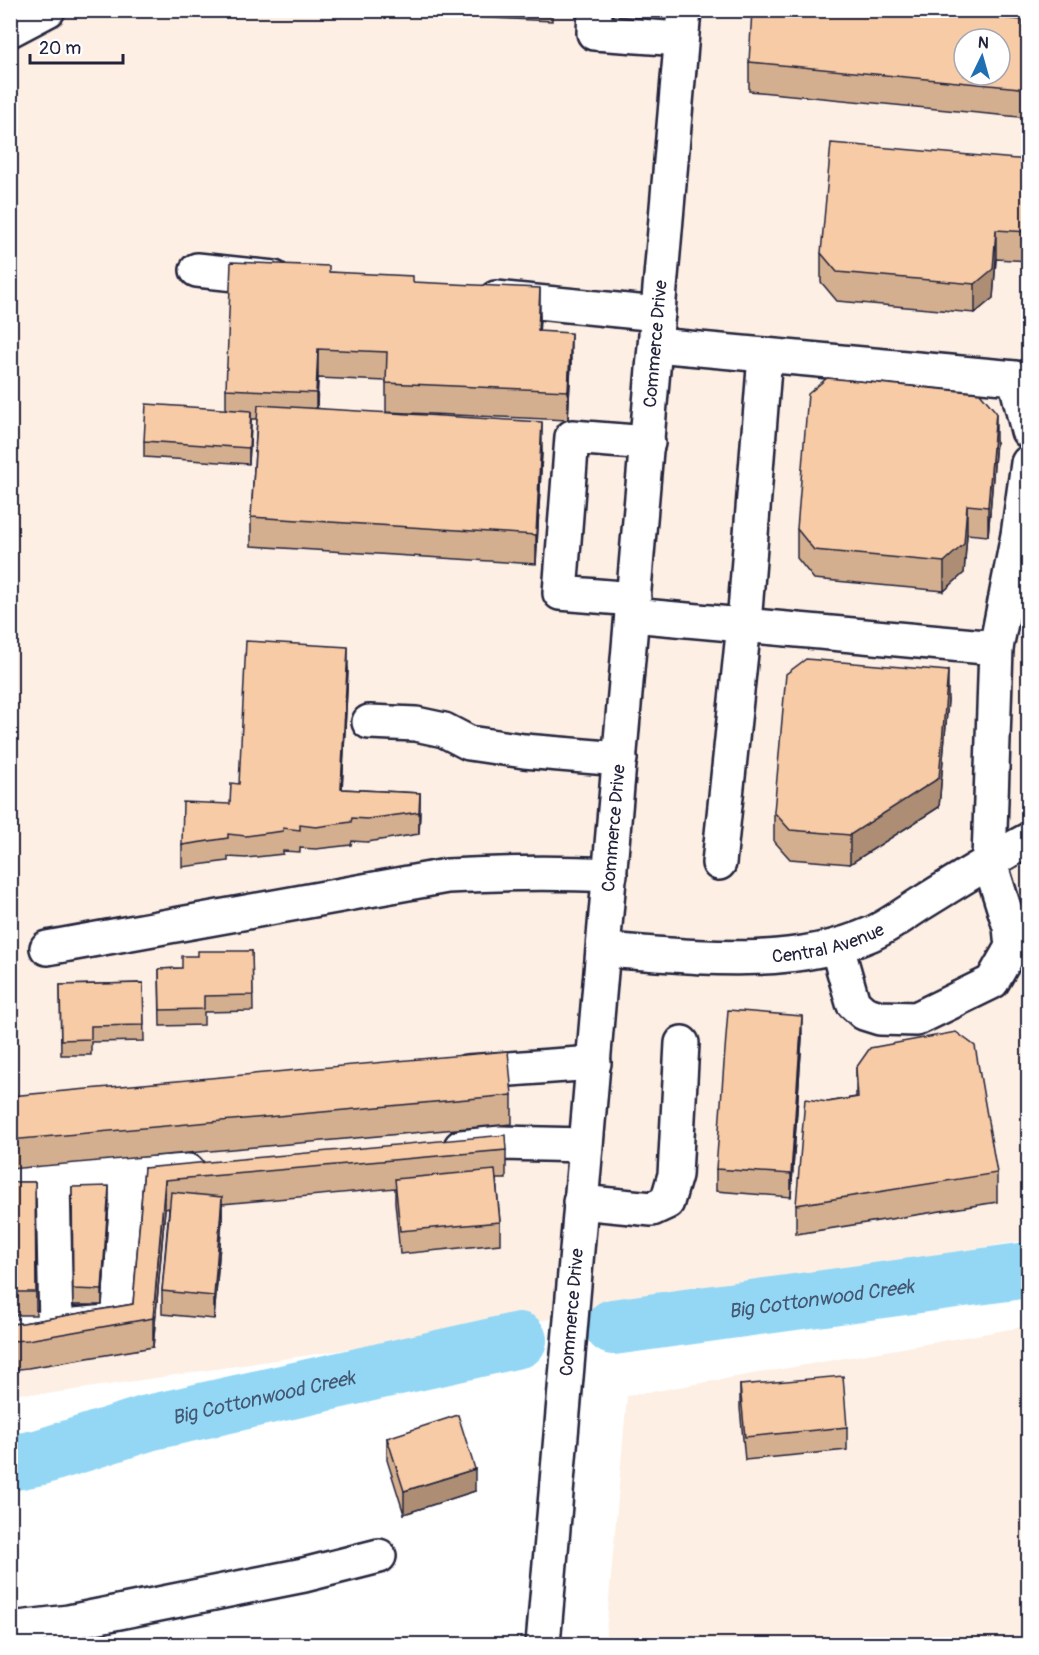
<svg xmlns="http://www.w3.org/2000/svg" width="1039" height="1655" viewBox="0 0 1039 1655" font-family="Pangolin,sans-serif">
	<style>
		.built { fill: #fdefe4; fill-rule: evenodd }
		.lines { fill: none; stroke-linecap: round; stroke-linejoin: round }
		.river { stroke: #93d7f5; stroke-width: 56 }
		.minor-casing { stroke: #22223b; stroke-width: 38 }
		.minor { stroke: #fff; stroke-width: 33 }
		.wall { fill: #d4af8f; stroke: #22223b; stroke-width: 1.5 }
		.shaded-wall { fill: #ad8e74; stroke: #22223b; stroke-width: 1.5 }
		.building { fill: #f7cba6; stroke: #22223b; stroke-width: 1.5; fill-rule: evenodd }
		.labels { text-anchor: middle; stroke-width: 6; stroke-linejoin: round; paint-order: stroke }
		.street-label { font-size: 18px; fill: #22223b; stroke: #fff }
		.water-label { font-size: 20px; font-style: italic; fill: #445873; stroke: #fff }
	</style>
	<rect width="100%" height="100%" fill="#fff"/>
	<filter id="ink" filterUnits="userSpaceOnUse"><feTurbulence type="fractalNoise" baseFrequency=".0167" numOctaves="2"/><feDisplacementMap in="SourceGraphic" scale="12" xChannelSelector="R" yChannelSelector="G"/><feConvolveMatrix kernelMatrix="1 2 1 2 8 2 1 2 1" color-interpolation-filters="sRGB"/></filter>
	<g filter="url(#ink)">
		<path class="built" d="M11,11h1017v1229l-402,68 -579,86 -36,-1zM964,39h36v36h-36z
			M1028,1326v318h-423l22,-248z"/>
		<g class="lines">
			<g class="river">
				<path id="s1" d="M613,1327l415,-57"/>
				<path id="s2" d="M10,1463l31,-6 107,-34 371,-83"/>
			</g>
			<defs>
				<g id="minor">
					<path d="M595,10l-1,23 87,6"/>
					<path d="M10,30l38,-20"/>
					<path d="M197,270l77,8"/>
					<path d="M496,298l162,16"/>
					<path d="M656,345l359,33 13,53"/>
					<path d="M634,599l-74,-6 12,-156 76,6"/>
					<path d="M632,615l364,33 -7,212 21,67 2,20 -20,35 -76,37 -36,-1 -16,-5 -11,-10 -16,-56"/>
					<path d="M996,648l22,-113 10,-72"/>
					<path d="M369,722l47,2 28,6 25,13 55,8 96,8"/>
					<path d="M719,863l25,-239 21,-269"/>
					<path d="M47,948l400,-72c55,-3 108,-4 163,-1"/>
					<path id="s3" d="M604,950c88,6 184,20 267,-16 18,-8 35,-21 51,-31 35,-22 70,-44 106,-63"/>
					<path d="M467,1072l127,-9"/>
					<path d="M461,1147l40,-4 84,2"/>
					<path d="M53,1181l3,146"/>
					<path d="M10,1183l178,-12"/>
					<path d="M580,1202l72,7 15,-7 8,-27 7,-132"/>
					<path d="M10,1331l108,-10 9,-145"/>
					<path d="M10,1629l59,-7 235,-47 75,-19"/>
					<path id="s4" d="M543,1644l141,-1634"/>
				</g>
			</defs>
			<use href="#minor" class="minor-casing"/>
			<use href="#minor" class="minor"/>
		</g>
		<path class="wall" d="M317,10h235v11z
			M1029,60v58l-280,-27v-29z
			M1029,160v101l-33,-2 -3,39 -18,15 -138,-12 -16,-19v-29z
			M329,272l84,10 127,34 -1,15 32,31 -3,58 -182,-8v-31l-68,-3 -1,30 225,43 -6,113 -285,-18v-29l6,-98h-6l-2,45 -105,-7v-16l82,-32v-20z
			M996,441l-8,95 -21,-2 -3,39 -20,18 -130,-12 -17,-21v-29z
			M348,669l-6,120 78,4 -1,41 -52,8 -15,-1 -1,4 -35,4 -16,-1v4l-17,-1v3l-37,4 -18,-1v4l-46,6v-22l48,-41 9,-20z
			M948,700l-9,107 -89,57 -60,-5 -16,-18v-29z
			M252,951l1,60 -49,1v13l-44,1 -1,-57 23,-1 16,-12z
			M143,983l1,58 -53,1v13h-30l-1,-70z
			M802,1038l-11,159 -75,-6v-22z
			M856,1068l141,105v29l-201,32v-29l32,-103 28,-5z
			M512,1095v29l-502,45v-73z
			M506,1150v29h-10l4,43v22l-100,10 -5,-52v-14l-173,16v15l-8,100 -52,-5v-23l7,-83 -4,1 -12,138 -125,21 -18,2v-46l13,-1 110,-19 11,-136z
			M10,1182h25l1,133h-26z
			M72,1187l37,14 -7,104h-29z
			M740,1385l107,42v23l-102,10 -5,-52z
			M387,1438l88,53 -71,23 -17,-54z"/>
		<path class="shaded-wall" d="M996,230v29l-3,39 -18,15v-29z
			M540,288v28l-2,44v-29z
			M571,333v29l-3,58v-29z
			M318,349v29l-2,44v-29z
			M251,411v16l-2,37v-16z
			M996,412v29l-8,95v-29z
			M542,422v29l-6,113v-29z
			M967,505v29l-3,39 -20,18v-29z
			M348,647v22l-7,143v-23z
			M948,671v29l-9,107 -89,57v-29z
			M420,793v23l-1,18v-22z
			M802,1016v22l-11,159v-23z
			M165,1180v29l-12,138v-29z
			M109,1186v15l-7,104v-15z
			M222,1197v22l-8,100v-23z
			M475,1469v22l-71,23v-23z"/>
		<path class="building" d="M752,10h172l98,10 7,40v29l-280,-27zM964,39h36v36h-36z
			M831,143l198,17v72l-33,-2 -3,39 -18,15 -138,-12 -16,-19z
			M231,262l98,4v6l84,4v6l127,6 -2,43 33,2 -3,58 -182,-8 1,-31 -69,-3 -2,44 -90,-4z
			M827,378l153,15 16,19 -8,95 -21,-2 -3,39 -20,18 -130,-12 -17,-21 11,-135z
			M146,404l105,7 -2,37 -105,-7z
			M258,405l284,17 -6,113 -285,-18z
			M246,641l102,6 -7,142 79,4 -1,19 -52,7 -15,-1 -1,4 -35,5 -16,-2v5l-17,-2v3l-37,5 -18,-2v4l-46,7 1,-43 47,2 1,-21 8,1z
			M806,659l142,12 -9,107 -89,57 -60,-5 -16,-18 12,-138z
			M198,951h54l1,44 -49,1v13l-44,1 -1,-41 23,-1v-12h16z
			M143,983l1,42 -53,1v13l-30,1 -1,-55z
			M728,1010l74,6 -11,158 -75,-5z
			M956,1032l19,14 22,127 -201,32 9,-106 23,3 30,-5 -2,-29 14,-20z
			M508,1051l4,44 -502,45v-44z
			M505,1135l1,15 -341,30 -12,138 -125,22 -18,1v-17l13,-1 110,-19 11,-136z
			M495,1170l5,52 -100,9 -5,-52z
			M10,1182h25l1,110h-26z
			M109,1186l-7,104 -29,-1 -1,-102z
			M171,1192l51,5 -8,99 -52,-5z
			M843,1376l4,51 -102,10 -5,-52z
			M458,1415l17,54 -71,22 -17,-53z"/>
	</g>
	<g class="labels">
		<g class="street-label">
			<text dy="6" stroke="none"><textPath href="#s4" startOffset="1305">Commerce Drive</textPath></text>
			<text dy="6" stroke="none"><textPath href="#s4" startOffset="819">Commerce Drive</textPath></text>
			<text dy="6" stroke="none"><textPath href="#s3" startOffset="226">Central Avenue</textPath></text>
			<text dy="6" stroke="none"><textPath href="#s4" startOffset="333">Commerce Drive</textPath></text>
		</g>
		<g class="water-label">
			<text dy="7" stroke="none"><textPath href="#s1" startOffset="210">Big Cottonwood Creek</textPath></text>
			<text dy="7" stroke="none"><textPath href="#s2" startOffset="262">Big Cottonwood Creek</textPath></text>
		</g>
	</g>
	<rect width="1039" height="1655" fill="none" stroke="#fff" stroke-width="36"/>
	<rect x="18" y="18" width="1003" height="1619" fill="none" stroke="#22223b" stroke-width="2" filter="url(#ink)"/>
	<g transform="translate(982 57) rotate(5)"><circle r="28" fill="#ffffff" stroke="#a7a7b1" stroke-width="1.5"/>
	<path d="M0-4.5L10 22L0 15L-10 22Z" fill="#1f6fb2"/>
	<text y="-9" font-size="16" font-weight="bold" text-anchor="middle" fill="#22223b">N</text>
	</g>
	<path d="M30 54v9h93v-9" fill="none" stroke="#22223b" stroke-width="3"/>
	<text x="39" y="54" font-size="18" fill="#22223b" stroke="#ffffff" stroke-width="4.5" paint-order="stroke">20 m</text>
</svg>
